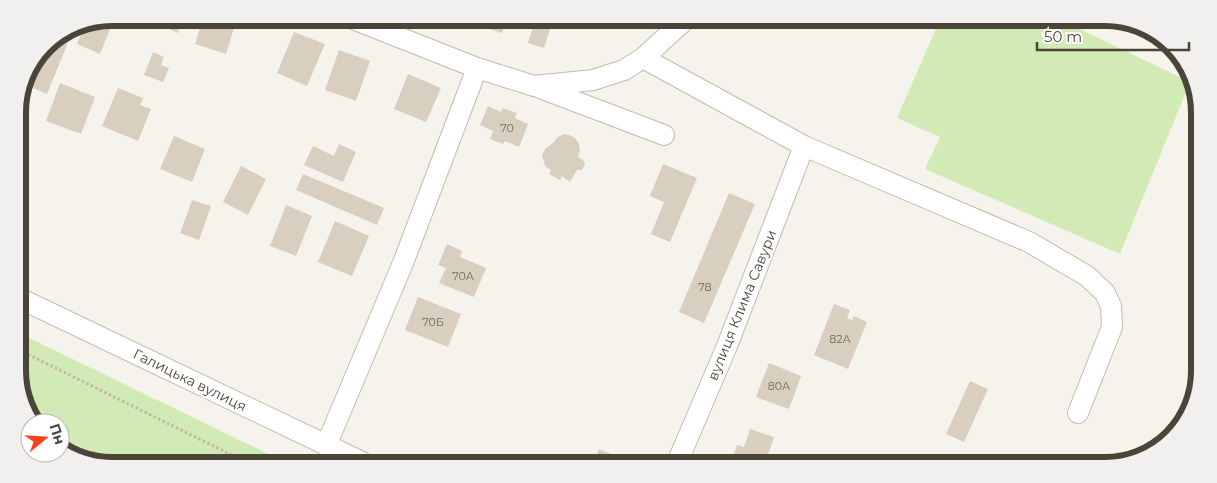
<svg xmlns="http://www.w3.org/2000/svg" width="1217" height="483" viewBox="0 0 1217 483" font-family="Montserrat,sans-serif">
	<style>
		.green { fill: #d2eab5 }
		.building { fill: #d8cfc1 }
		.lines { fill: none; stroke-linecap: round; stroke-linejoin: round }
		.minor-casing { stroke: #c2bbae; stroke-width: 22 }
		.path { stroke: #c4b79f; stroke-width: 3; stroke-dasharray: 2.5 2.5; stroke-linecap: butt }
		.minor { stroke: #fff; stroke-width: 20 }
		.labels { text-anchor: middle; stroke-width: 4.5; stroke-linejoin: round; paint-order: stroke }
		.number-label { font-size: 11px; fill: #6e675b }
		.street-label { font-size: 14px; fill: #4b4439; stroke: #fff }
		.rim { fill: none; stroke: #4b4439; stroke-width: 6 }
	</style>
	<rect width="100%" height="100%" fill="#f6f3ec"/>
	<path class="green" d="M939,22h126l125,60 -70,172 -195,-85 15,-32 -43,-19z
		M19,333l264,128 -201,-1 -22,-14v-23h-24l-17,-34z"/>
	<path class="building" d="M147,18h37l-6,15 -31,-14z
		M203,18h34l-11,36 -31,-10z
		M475,19h31l-4,14 -29,-9z
		M535,20l16,5 -7,23 -16,-5z
		M568,20h14l-13,4z
		M104,21l8,3 -12,30 -23,-10 6,-15z
		M294,32l31,12 -18,42 -30,-13z
		M61,37l8,3 -22,54 -23,-10 3,-13 23,-30z
		M339,50l31,11 -14,40 -31,-11z
		M153,52l11,5 -3,8 8,3 -6,14 -19,-7z
		M408,74l33,14 -15,34 -32,-13z
		M60,83l35,14 -14,37 -35,-13z
		M118,88l25,10 -3,7 11,4 -13,32 -36,-15z
		M488,106l13,6 2,-4 14,5 -2,5 13,6 -9,23 -14,-6 -2,3 -13,-5 3,-8 -13,-6z
		M564,134l6,1 6,4 3,5 1,6 -2,7 5,3 2,5 -3,5h-5l-7,12 -8,-6 -2,4 -11,-6 2,-4 -6,-4 -3,-11 4,-7 6,-4 6,-7z
		M174,136l31,13 -13,33 -32,-13z
		M339,144l17,8 -13,30 -39,-17 9,-19 21,10z
		M663,164l34,14 -27,64 -19,-8 13,-32 -14,-6z
		M241,166l25,13 -18,36 -25,-13z
		M303,174l81,34 -7,17 -81,-35z
		M729,193l26,11 -51,119 -25,-11z
		M192,200l19,6 -12,34 -19,-7z
		M286,205l26,11 -16,40 -26,-10z
		M335,221l34,15 -17,40 -34,-14z
		M447,244l15,7 -2,6 26,11 -12,29 -35,-14 7,-15 -8,-3z
		M418,297l43,17 -13,33 -43,-17z
		M834,304l16,6 -3,8 5,2 2,-4 13,6 -19,47 -34,-14z
		M769,363l32,13 -12,33 -33,-12z
		M970,381l18,8 -24,53 -18,-8z
		M750,429l24,8 -9,27 -34,-1 6,-18 7,2z
		M599,449l29,12 -1,2h-34z"/>
	<g class="lines">
		<defs>
			<path id="minor" d="M353,19l124,49 57,18 59,-6 31,-10 19,-12 42,-38
				M643,58l161,88 225,96 58,34 18,17 6,13 1,21 -34,86
				M540,88l124,47
				M19,298l343,164
				M326,446l77,-183 74,-195
				M677,463l50,-117 77,-200"/>
		</defs>
		<use href="#minor" class="minor-casing"/>
		<path class="path" d="M1152,34c9,15 19,26 33,36
			M19,350l225,111"/>
		<use href="#minor" class="minor"/>
	</g>
	<g class="labels">
		<g class="number-label">
			<text x="507" y="132">70</text>
			<text x="463" y="280">70А</text>
			<text x="705" y="291">78</text>
			<text x="433" y="326">70Б</text>
			<text x="840" y="343">82А</text>
			<text x="779" y="390">80А</text>
		</g>
		<g class="street-label">
			<text transform="translate(742 305) rotate(-68)" y="5">вулиця Клима Савури</text>
			<text transform="translate(190 380) rotate(26)" y="5">Галицька вулиця</text>
		</g>
	</g>
	<path d="M0 0H1217V483H0ZM112 26H1105A86 86 0 0 1 1191 112V371A86 86 0 0 1 1105 457H112A86 86 0 0 1 26 371V112A86 86 0 0 1 112 26Z" fill="#f1f0ef" fill-rule="evenodd"/>
	<path class="rim" d="M112 26H1105A86 86 0 0 1 1191 112V371A86 86 0 0 1 1105 457H112A86 86 0 0 1 26 371V112A86 86 0 0 1 112 26Z"/>
	<g transform="translate(45 438) rotate(72)"><circle r="24" fill="#ffffff" stroke="#b7b4b0"/>
	<path d="M0-4L9 19L0 12L-9 19Z" fill="#fc3f1d"/>
	<text y="-8" font-size="14" font-weight="bold" text-anchor="middle" fill="#4b4439">Пн</text>
	</g>
	<path d="M1037 42v8h152v-8" fill="none" stroke="#4b4439" stroke-width="2.5"/>
	<text x="1044" y="42" font-size="15" fill="#4b4439" stroke="#ffffff" stroke-width="4" paint-order="stroke">50 m</text>
</svg>
